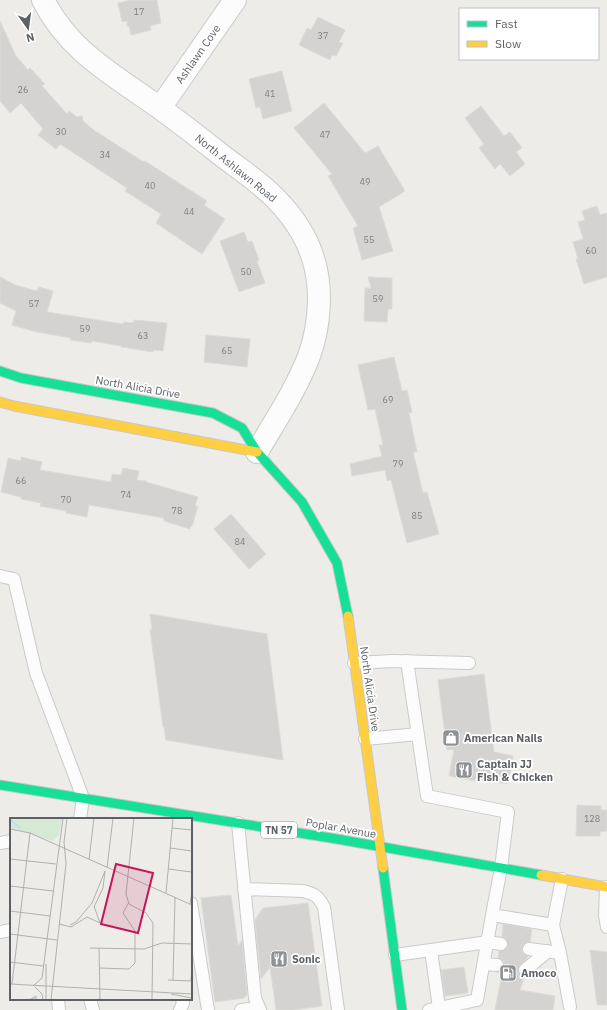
<svg xmlns="http://www.w3.org/2000/svg" width="607" height="1010" viewBox="0 0 607 1010" font-family="'IBM Plex Sans',sans-serif">
	<style>
		.building { fill: #d4d3d1; stroke: #dcdbd7 }
		.lines { fill: none; stroke-linecap: round; stroke-linejoin: round }
		.lane-casing { stroke: #c9caca; stroke-width: 14 }
		.street-casing { stroke: #c9caca; stroke-width: 24 }
		.fast-casing { stroke: #c8c8c9; stroke-width: 11 }
		.slow-casing { stroke: #c8c8c9; stroke-width: 11 }
		.lane { stroke: #fcfcfc; stroke-width: 12 }
		.street { stroke: #fcfcfc; stroke-width: 22 }
		.fast { stroke: #16e098; stroke-width: 9 }
		.slow { stroke: #ffcf43; stroke-width: 9 }
		.labels { text-anchor: middle; stroke-width: 3.5; stroke-linejoin: round; paint-order: stroke }
		.number-label { font-size: 9px; fill: #7c7f82 }
		.shield { fill: #fff; stroke: #8e9094; stroke-width: 1 }
		.shield-label { font-size: 10px; font-weight: bold; fill: #5d6166 }
		.street-label { font-size: 11px; fill: #5d6166; stroke: #fff }
		.poi-label { font-size: 11px; font-weight: bold; fill: #5d6166; stroke: #fff; text-anchor: start }
		.inset-river { fill: none; stroke: #bdddf6; stroke-width: 2 }
		.inset-road { fill: none; stroke: #afb0b0; stroke-width: 1 }
		.view { fill: #c2185b; fill-opacity: 0.15; stroke: #c2185b; stroke-width: 2 }
		.inset-edge { fill: none; stroke: #5d6166; stroke-width: 2 }
	</style>
	<rect width="100%" height="100%" fill="#edece8"/>
	<path class="building" d="M131,0h26l4,23 -11,3 1,4 -20,5 -2,-9h-2v-5l-5,1 -4,-19z
		M318,17l27,13 -6,12 4,1 -7,13 -4,-1 -2,5 -31,-15 8,-17 4,2z
		M0,21l16,35 12,14 2,-2 15,16 -3,2 25,28 2,-3 8,6 5,-1 1,5 12,10 49,31 1,-1 62,40 -3,4 21,14 -23,35 -46,-31 5,-9 -36,-23 2,-3 -67,-44 -4,5 -18,-14 5,-6 -22,-26 -11,10 -10,-12z
		M282,71l10,40 -29,8 -3,-12 -4,1 -7,-29z
		M324,103l41,50 13,-7 27,45 -26,16 14,44 -31,9 -9,-32 5,-2 -30,-50 4,-2 -38,-46z
		M481,106l23,30 6,-4 12,16 -6,4 9,12 -15,12 -10,-12 -5,5 -16,-21 5,-4 -19,-26z
		M597,206l3,9 7,-2v64l-23,7 -8,-25h2l-5,-17 10,-3 -5,-17 7,-2 -3,-9z
		M244,232l4,10 4,-1 7,19 -2,1 8,22 -26,9 -19,-51z
		M0,277l15,8 22,6 2,-4 14,4 -6,21 76,12 1,-2 9,1 1,-3 33,3 -4,28 -10,-1v2l-32,-5v-1l-29,-5 -1,2 -21,-3 1,-2 -34,-6 -25,-7 4,-14 -16,-8z
		M368,277l24,1v31h-4l-1,13 -23,-1 1,-33h6z
		M206,335l44,4 -3,28 -43,-5z
		M394,357l8,34 5,-1 5,22 -3,1 8,39h-4l10,41 4,-1 12,42 -32,9 -16,-63 -4,1 -2,-11 -33,6 -2,-12 32,-8 -3,-11h4l-8,-36 -7,1 -10,-45z
		M21,457l21,5 -2,8 71,12 1,-8 9,1 2,-7 16,3 -2,9 9,1v1l52,15 -3,9h3l-6,21 -1,-1 -1,3 -26,-8v-3l-75,-13 -2,12 -21,-4v-2l-26,-5 1,-3 -20,-4v-2l-20,-5 7,-34 13,3z
		M231,514l35,40 -17,15 -35,-40z
		M150,614l117,20 16,126 -117,-20 -2,-13h-1l-13,-97h2z
		M484,674l10,78 19,4 -5,28 -33,-5v2l-26,-5 5,-27 -7,1 -9,-70z
		M577,805l24,1v4h6v21l-7,1v4h-24z
		M231,895l7,51 4,-6 5,55 -3,3 -29,4 -14,-104z
		M308,903l14,103 -28,4h-18l-6,-43 -9,12 -6,-59 8,-12z
		M503,924l29,5 -2,13h-4l-4,6v4l6,4 -1,2 -9,10 1,6 5,3 -4,13 35,6 -2,14h-58l7,-36 -6,-2h5l2,-3 1,-4v-4l-6,-3 1,-7 8,-2 1,-4 -2,-7 -4,-1z
		M590,950l17,2v53h-10z
		M464,967l4,26 -23,3 -4,-26z"/>
	<g class="lines">
		<defs>
			<path id="lane" d="M0,576l14,3 22,94 47,125 -3,21
				M407,661l20,135 81,16 -7,56 -9,47
				M354,663l39,-2 76,2
				M365,739l53,-5
				M238,823l17,175 5,12
				M0,843l11,-2
				M606,887l-1,29 2,11
				M244,889l59,2c12,3 15,5 21,16l14,103
				M191,903l17,107
				M553,925l7,28 10,54
				M0,932l11,-2
				M529,949l31,4
				M431,950l57,-8 13,2
				M395,955l36,-5 8,58
				M484,964l13,1
				M525,970l23,-19
				M58,999l1,11
				M90,999l3,11
				M180,1010l3,-7 -1,-4
				M241,1010l17,-2
				M429,1010l48,-10 15,-85 61,10 9,-46"/>
			<path id="street" d="M43,0c24,47 62,70 104,99 25,17 49,36 73,55 18,14 38,27 54,43 16,16 31,37 38,58 11,31 8,71 -3,101 -13,34 -34,65 -52,96
				M160,108l75,-108"/>
			<path id="fast" d="M0,371l21,7 192,35 29,15 15,24 45,50 35,61 11,53
				M0,785l337,54 204,36
				M383,868l19,142"/>
			<path id="slow" d="M0,402l14,4 243,46
				M348,616l35,252
				M541,875l66,12"/>
		</defs>
		<use href="#lane" class="lane-casing"/>
		<use href="#street" class="street-casing"/>
		<use href="#fast" class="fast-casing"/>
		<use href="#slow" class="slow-casing"/>
		<use href="#lane" class="lane"/>
		<use href="#street" class="street"/>
		<use href="#fast" class="fast"/>
		<use href="#slow" class="slow"/>
	</g>
	<defs>
		<symbol id="shop-square" viewBox="-11 -11 22 22"><rect x="-9" y="-9" width="18" height="18" rx="4" fill="#8f9294" stroke="#fff"/><path d="M-5-2.5h2.3a2.7 3.5 0 0 1 5.4 0H5L5.5 6h-11ZM-1.5-2.5h3a1.5 2.3 0 0 0-3 0Z" fill="#fff"/></symbol>
		<symbol id="restaurant-square" viewBox="-11 -11 22 22"><rect x="-9" y="-9" width="18" height="18" rx="4" fill="#8f9294" stroke="#fff"/><path d="M-5-6h1v4h1v-4h1v4h1v-4h1v5L-1.5 .5V6h-2V.5L-5-1ZM5-6V6H3V1.5H1.5Q1.5-4 5-6Z" fill="#fff"/></symbol>
		<symbol id="fuel-square" viewBox="-11 -11 22 22"><rect x="-9" y="-9" width="18" height="18" rx="4" fill="#8f9294" stroke="#fff"/><path d="M-5.5-6h7V0h2V4h1.3V-2.5L3-4.5l.8-.8L6-3V5H2.5V1h-1V6h-7ZM-4.2-4.7v3.2H.2V-4.7Z" fill="#fff"/></symbol>
	</defs>
	<g fill-rule="evenodd">
		<use href="#shop-square" x="441" y="728" width="20" height="20"/>
		<use href="#restaurant-square" x="454" y="760" width="20" height="20"/>
		<use href="#restaurant-square" x="269" y="949" width="20" height="20"/>
		<use href="#fuel-square" x="498" y="963" width="20" height="20"/>
	</g>
	<g class="labels">
		<g class="number-label">
			<text x="139" y="15">17</text>
			<text x="323" y="39">37</text>
			<text x="23" y="93">26</text>
			<text x="270" y="97">41</text>
			<text x="61" y="135">30</text>
			<text x="325" y="138">47</text>
			<text x="105" y="158">34</text>
			<text x="365" y="185">49</text>
			<text x="150" y="189">40</text>
			<text x="189" y="215">44</text>
			<text x="369" y="243">55</text>
			<text x="591" y="254">60</text>
			<text x="246" y="275">50</text>
			<text x="378" y="302">59</text>
			<text x="34" y="307">57</text>
			<text x="85" y="332">59</text>
			<text x="143" y="339">63</text>
			<text x="227" y="354">65</text>
			<text x="388" y="403">69</text>
			<text x="398" y="467">79</text>
			<text x="21" y="484">66</text>
			<text x="126" y="498">74</text>
			<text x="66" y="503">70</text>
			<text x="177" y="514">78</text>
			<text x="417" y="519">85</text>
			<text x="240" y="545">84</text>
			<text x="592" y="822">128</text>
		</g>
		<rect class="shield" x="261" y="822" width="36" height="16" rx="3"/>
		<g class="shield-label">
			<text x="279" y="834">TN 57</text>
		</g>
		<g class="street-label">
			<text transform="translate(198 54) rotate(-55)" y="4">Ashlawn Cove</text>
			<text transform="translate(236 168) rotate(39)" y="4">North Ashlawn Road</text>
			<text transform="translate(138 387) rotate(10)" y="4">North Alicia Drive</text>
			<text transform="translate(370 689) rotate(82)" y="4">North Alicia Drive</text>
			<text transform="translate(341 828) rotate(10)" y="4">Poplar Avenue</text>
		</g>
		<g class="poi-label">
			<text x="464" y="742">American Nails</text>
			<text x="477" y="768">Captain JJ<tspan x="477" dy="13">Fish &amp; Chicken</tspan></text>
			<text x="292" y="963">Sonic</text>
			<text x="521" y="977">Amoco</text>
		</g>
	</g>
	<g transform="translate(10 818)">
		<rect width="182" height="182" fill="#edece8"/>
		<path d="M0,0h52l-3,17 -6,6 -43,-13z" fill="#d6e9d4"/>
		<path class="inset-river" d="M0,2l10,8"/>
		<path class="inset-road" d="M124,0l-8,76 3,10 17,9 7,10 -1,77M162,10l20,2M0,11l20,4 162,72M160,30l22,3M0,41l46,5M79,42l5,-42M97,50l6,-50M158,51l24,3M0,68l43,5M156,75l7,-75M180,86l2,-13M0,93l40,5M49,106l12,3 16,-10 13,6 -6,-17M60,107l6,-3 16,-19 13,-32 -2,17 -9,19M0,116l47,6M80,130l54,1 18,-6 30,1M89,130l1,52M0,144l33,4M36,146v36M89,150l30,1 6,-6v-32l-12,-18 6,-11M158,162l24,1M163,162l2,-83M181,163l1,-16M0,166l182,10M2,166l18,-151M23,168l9,-8 21,-160M25,169l7,7 1,6M161,176l21,4M5,182l21,-1v-3l-5,3M41,182l15,-136 -2,-22 3,-24"/>
		<path class="view" d="M106,46l37,9 -15,60 -37,-9z"/>
		<rect width="182" height="182" class="inset-edge"/>
	</g>
	<rect x="459" y="8" width="140" height="52" fill="#ffffff" stroke="#bec0c2"/>
	<rect x="467" y="21" width="20" height="6" fill="#16e098" stroke="#bec0c2"/>
	<text x="495" y="28" font-size="12" fill="#5d6166">Fast</text>
	<rect x="467" y="41" width="20" height="6" fill="#ffcf43" stroke="#bec0c2"/>
	<text x="495" y="48" font-size="12" fill="#5d6166">Slow</text>
	<g transform="translate(28 28) rotate(166)" stroke="#ffffff" stroke-width="3" paint-order="stroke">
	<path d="M0-3L7 15L0 10L-7 15Z" fill="#5d6166"/>
	<text y="-6" font-size="11" font-weight="bold" text-anchor="middle" fill="#5d6166">N</text>
	</g>
</svg>
